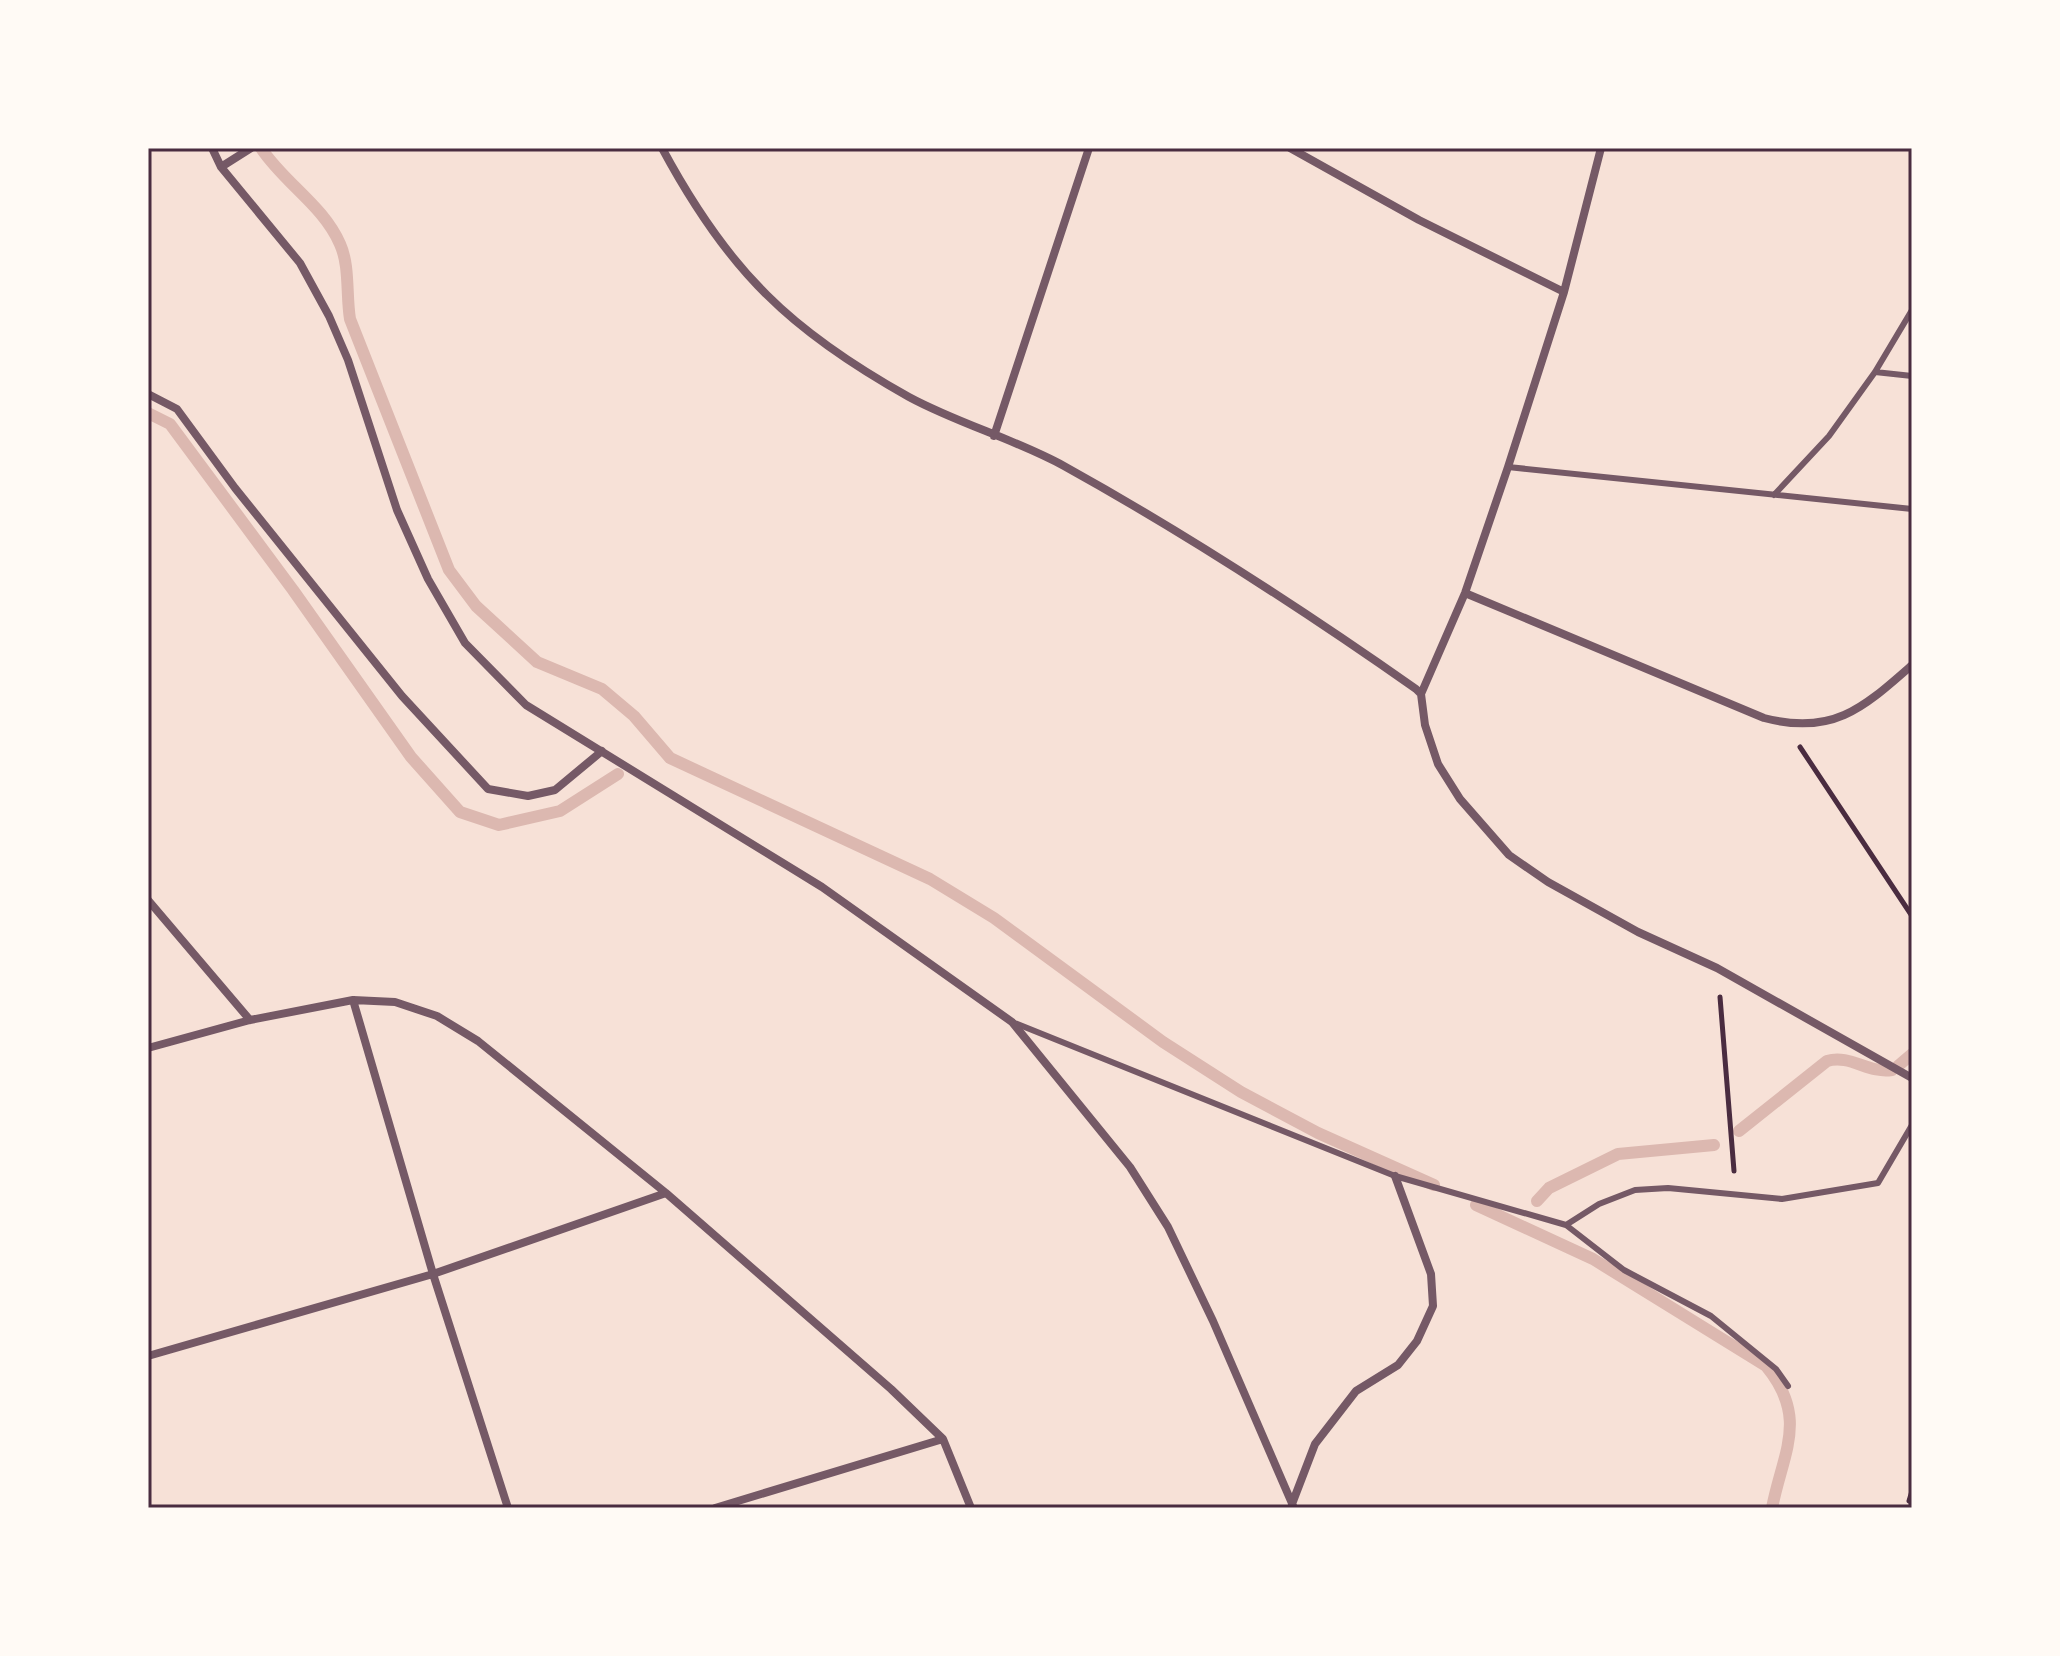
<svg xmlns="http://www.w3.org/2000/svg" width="2060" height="1656" viewBox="0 0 2060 1656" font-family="'Nunito Sans',sans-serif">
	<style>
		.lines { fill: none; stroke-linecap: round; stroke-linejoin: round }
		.stream { stroke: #dcb8b0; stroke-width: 12 }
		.path { stroke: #4a2c40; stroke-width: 5 }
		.service { stroke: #755966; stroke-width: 6 }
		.minor { stroke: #755966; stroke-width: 8 }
		.neatline { fill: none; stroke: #4a2c40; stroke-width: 3 }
	</style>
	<rect width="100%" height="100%" fill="#f7e1d7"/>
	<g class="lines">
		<path class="stream" d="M261,148c23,35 62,57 79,96 10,22 6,51 10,75l99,251 27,36 61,56 65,27 32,27 36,42 260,121 64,39 169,124 78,50 77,41 116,52
			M148,413l22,11 123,166 118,167 49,55 39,13 61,-14 58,-37
			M1898,1066l14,-12
			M1739,1131l88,-70c23,-7 42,13 65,9
			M1537,1201l12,-13 69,-34 96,-9
			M1476,1205l117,54 173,107c43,52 17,86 6,142"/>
		<path class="path" d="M1800,747l112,169
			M1720,997l14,174
			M1909,1501l3,-10"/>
		<path class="service" d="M1875,372l37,4
			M1508,467l404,42
			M1774,495l55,-59 46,-64 37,-62
			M1012,1022l383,154 171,49 58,45 87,46 65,53 12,17
			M1566,1225l33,-21 36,-14 33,-2 114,11 96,-16 34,-58"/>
		<path class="minor" d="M212,148l9,19 79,96 29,53 19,44 49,150 31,69 37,64 61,62 296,182 190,135 118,145 38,60 45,94 81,187
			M662,148c28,52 63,106 105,147 41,41 92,74 142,102 50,27 106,42 155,69 121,67 238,143 352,223l5,5 4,31 13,39 22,35 49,56 39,27 90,50 79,36 195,110
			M1290,148l129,72 145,72
			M221,167l30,-19
			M148,394l29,15 58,79 167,208 86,93 40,7 27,-6 47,-39
			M994,436l95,-288
			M1465,593l299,125c69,18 99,-10 148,-53
			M1421,694l44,-101 43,-126 56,-175 37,-144
			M148,900l102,120
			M353,1000l80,274 75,234
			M148,1048l102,-28 103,-20 42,2 42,14 41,25 188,152 225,196 52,50 28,69
			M148,1356l285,-82 233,-81
			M1292,1504l23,-60 41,-53 42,-26 19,-24 16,-35 -2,-32 -36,-98
			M715,1508l228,-69"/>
	</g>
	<rect width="2060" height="1656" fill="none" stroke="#fffaf5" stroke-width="300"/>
	<rect x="150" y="150" width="1760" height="1356" class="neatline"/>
</svg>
